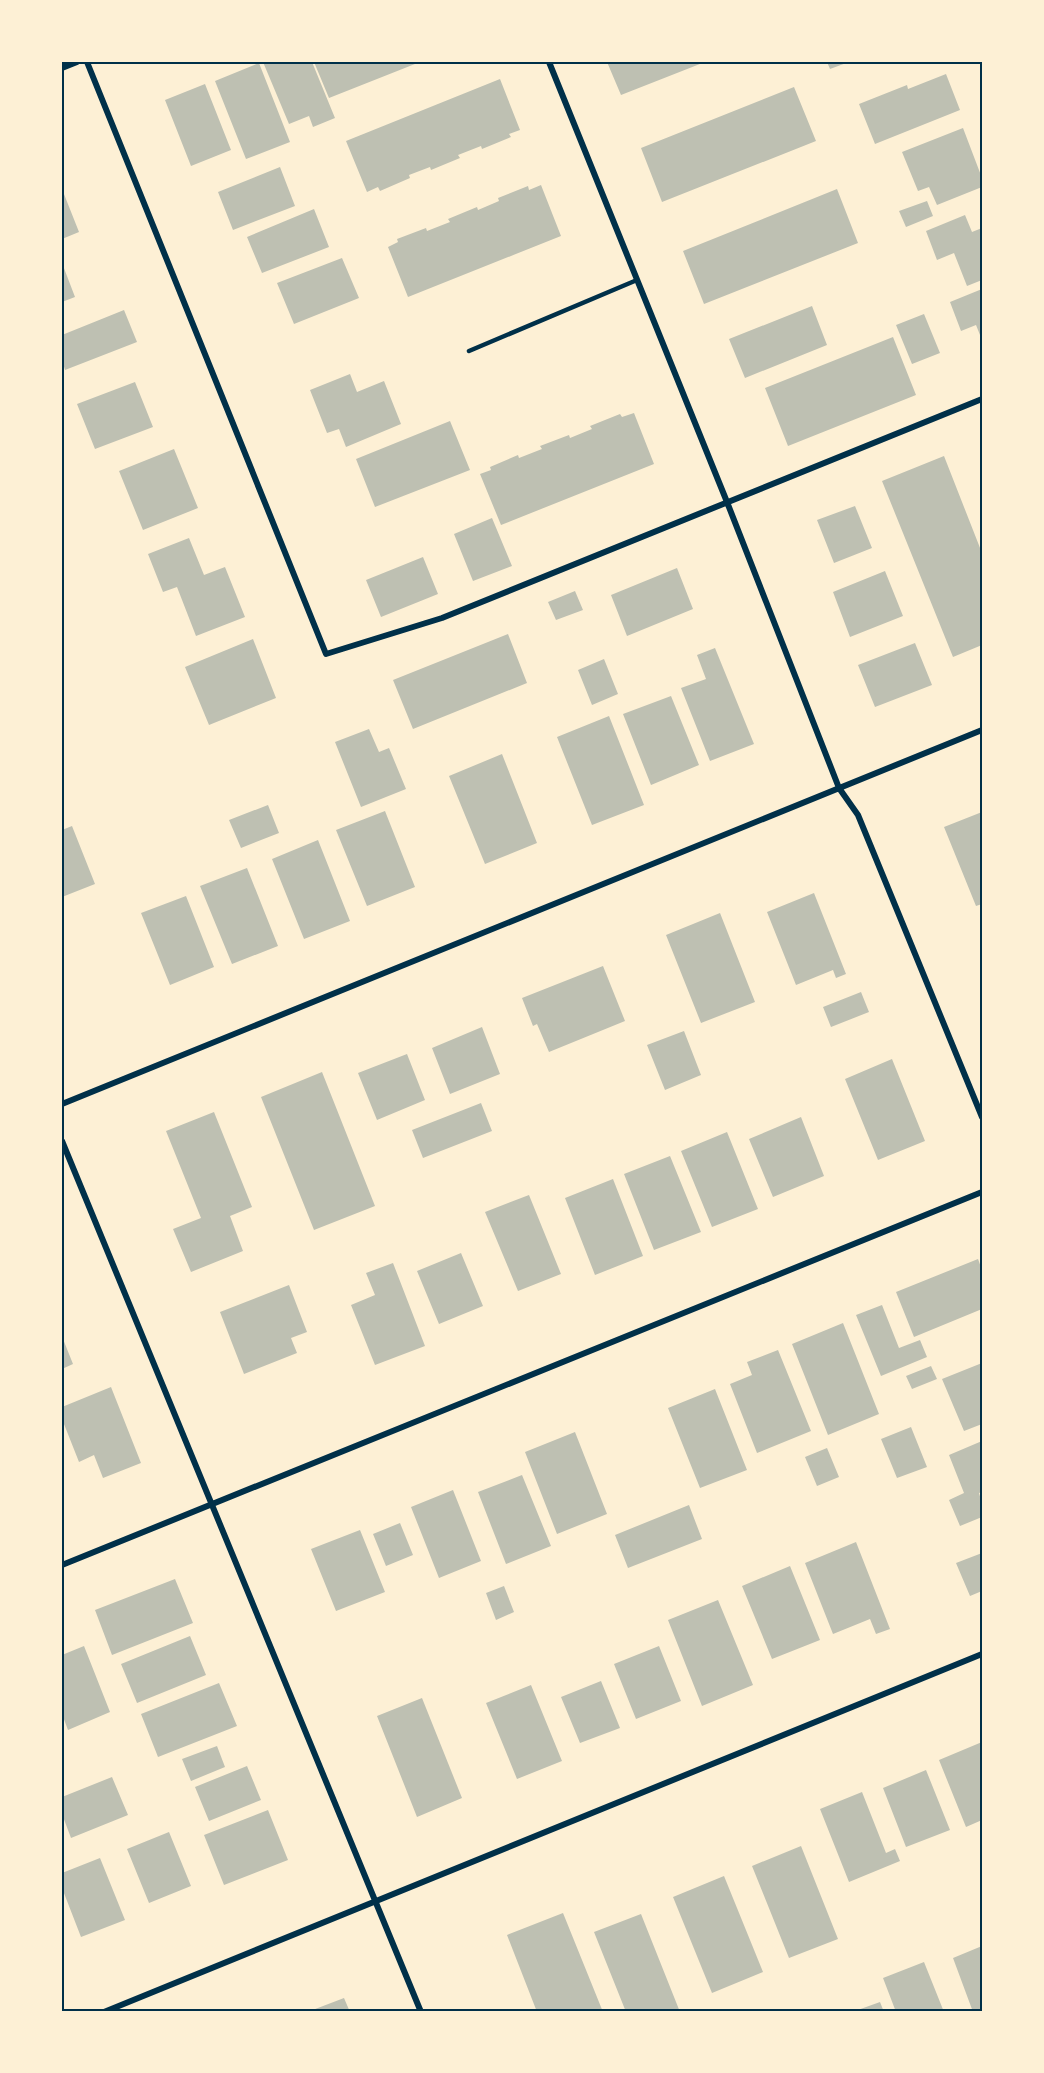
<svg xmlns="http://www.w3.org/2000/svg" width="1044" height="2073" viewBox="0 0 1044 2073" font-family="Lato,sans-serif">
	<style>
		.building { fill: #bec0b2 }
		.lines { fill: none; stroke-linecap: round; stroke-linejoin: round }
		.service { stroke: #003049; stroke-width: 4.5 }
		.minor { stroke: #003049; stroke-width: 6 }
		.neatline { fill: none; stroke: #003049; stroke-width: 2 }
	</style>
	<rect width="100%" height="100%" fill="#fdf0d5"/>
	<path class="building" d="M263,62h49l23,56 -22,9 -4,-11 -20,8z
		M314,62h106l-91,36z
		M607,62h98l-84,33z
		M827,62h22l-19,7z
		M259,63l31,79 -44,17 -31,-78z
		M946,74l14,36 -85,34 -16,-40 48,-19 1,4z
		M500,79l20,51 -11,4 2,3 -29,12 -1,-3 -23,9 2,3 -29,12 -1,-3 -21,8 1,3 -30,13 -2,-4 -11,5 -21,-51z
		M205,84l26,66 -40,16 -26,-66z
		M794,87l22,54 -154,61 -21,-54z
		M963,128l19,50v9l-45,18 -8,-18 -11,4 -16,-39z
		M280,167l15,39 -62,24 -15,-38z
		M541,185l20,51 -153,61 -20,-50 10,-5 -1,-3 29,-11 1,3 23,-9 -2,-3 29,-12 1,3 21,-9 -1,-3 30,-12 1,4z
		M62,189l17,43 -17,7z
		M837,189l21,54 -154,61 -21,-53z
		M927,201l6,15 -27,11 -7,-16z
		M314,209l15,38 -67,26 -15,-36z
		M965,215l7,17 10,-4v52l-15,6 -13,-33 -17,7 -11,-29z
		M342,258l17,40 -65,26 -17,-41z
		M62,263l13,34 -13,5z
		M982,289v51l-6,-15 -15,6 -11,-29z
		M812,306l15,39 -82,33 -16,-39z
		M124,310l13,32 -72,28 -3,-10v-25z
		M924,314l16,39 -28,11 -16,-39z
		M893,337l23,58 -128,51 -23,-58z
		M350,374l7,18 27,-11 17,43 -55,23 -7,-18 -12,4 -17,-43z
		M135,382l18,45 -58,22 -18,-45z
		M634,413l20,51 -153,61 -21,-51 11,-4 -1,-3 28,-12 1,3 23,-9 -2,-3 29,-11 1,3 22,-9 -2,-3 30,-12 2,3z
		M450,421l20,49 -95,37 -19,-48z
		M174,449l24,59 -55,22 -24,-59z
		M944,456l38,97v92l-29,12 -71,-176z
		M855,506l17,42 -38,15 -17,-43z
		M492,518l20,48 -39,15 -19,-47z
		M189,538l15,37 21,-8 20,50 -49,19 -19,-49 -14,5 -15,-38z
		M423,557l15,37 -57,23 -15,-37z
		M677,568l16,41 -66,27 -16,-41z
		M885,571l18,45 -53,21 -17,-45z
		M575,591l8,19 -27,10 -8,-18z
		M508,634l19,49 -114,46 -20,-49z
		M253,639l23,59 -67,27 -24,-58z
		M915,643l17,42 -57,22 -17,-42z
		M715,648l39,96 -44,17 -29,-73 25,-9 -9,-24z
		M604,659l14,35 -26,11 -14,-35z
		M671,696l28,69 -48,20 -28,-71z
		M609,716l35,89 -52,20 -35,-88z
		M369,729l10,23 10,-4 17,41 -45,18 -26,-65z
		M502,754l35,89 -52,21 -36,-88z
		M268,805l11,28 -38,15 -12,-28z
		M385,811l30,76 -48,19 -31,-76z
		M982,812v92l-6,2 -32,-79z
		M72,826l23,58 -33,13v-67z
		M318,840l32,81 -46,18 -32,-80z
		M247,868l31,78 -46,18 -32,-78z
		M814,893l32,81 -10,4 -3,-8 -37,15 -29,-73z
		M186,896l28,71 -44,18 -29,-72z
		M720,913l35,89 -54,21 -35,-88z
		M603,966l22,55 -76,31 -12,-28 -4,2 -11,-28z
		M861,992l8,20 -38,15 -8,-20z
		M482,1027l18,47 -50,20 -18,-46z
		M684,1031l17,44 -36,15 -18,-45z
		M407,1054l18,46 -48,20 -19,-47z
		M892,1059l33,82 -47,19 -33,-81z
		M322,1072l53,134 -61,24 -53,-133z
		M481,1103l11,28 -69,27 -11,-28z
		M214,1112l38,95 -22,9 13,35 -52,21 -18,-43 28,-11 -35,-87z
		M801,1117l23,59 -51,21 -24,-58z
		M727,1132l31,77 -46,18 -31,-76z
		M670,1156l31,76 -47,18 -30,-76z
		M613,1179l30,77 -48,19 -30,-77z
		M529,1195l32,79 -43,17 -33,-79z
		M461,1253l22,53 -44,18 -22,-53z
		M978,1259l4,11v39l-68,28 -18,-45z
		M393,1263l32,83 -50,19 -24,-60 24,-10 -9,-22z
		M289,1285l18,47 -16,6 6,15 -53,21 -24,-62z
		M882,1305l17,43 21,-8 7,17 -46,19 -25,-61z
		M843,1323l36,91 -51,21 -36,-91z
		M63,1339l10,25 -11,5v-29z
		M778,1350l33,81 -54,22 -27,-69 22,-9 -5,-13z
		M982,1363v61l-18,7 -22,-52z
		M931,1366l6,13 -25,10 -6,-13z
		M111,1387l30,76 -38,15 -9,-23 -15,7 -17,-43v-12z
		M715,1389l32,81 -47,18 -32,-80z
		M911,1427l16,40 -30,11 -16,-39z
		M575,1432l32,82 -50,20 -32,-82z
		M982,1441v51l-3,1 3,10v14l-22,9 -11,-26 15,-7 -15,-38z
		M827,1448l12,29 -22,9 -12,-29z
		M522,1475l29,71 -45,18 -28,-72z
		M453,1490l28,71 -42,17 -28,-71z
		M689,1505l13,34 -74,29 -13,-33z
		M400,1523l13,32 -27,11 -13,-32z
		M360,1530l25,62 -49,19 -25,-62z
		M856,1542l34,87 -14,5 -6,-15 -37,15 -28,-71z
		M982,1553v38l-12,5 -14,-33z
		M790,1566l30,74 -48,19 -30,-73z
		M175,1579l18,44 -81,32 -17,-45z
		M504,1586l10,26 -18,8 -10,-27z
		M718,1600l35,85 -51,21 -34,-86z
		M190,1636l16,39 -69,28 -16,-39z
		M84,1646l26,66 -42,18 -6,-16v-59z
		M659,1646l22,55 -45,18 -22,-55z
		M601,1681l19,47 -40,15 -19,-46z
		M219,1683l18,43 -79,31 -17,-43z
		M531,1685l31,76 -45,18 -31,-76z
		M422,1698l40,100 -45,19 -40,-101z
		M982,1742v78l-16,7 -27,-67z
		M217,1746l8,21 -34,14 -9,-22z
		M247,1766l14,34 -52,21 -14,-34z
		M926,1770l24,60 -44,17 -23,-59z
		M112,1777l16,38 -57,23 -9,-24v-17z
		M862,1792l24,61 9,-4 5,12 -51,21 -29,-73z
		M268,1810l20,50 -64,25 -20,-50z
		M169,1832l22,54 -42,17 -22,-54z
		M801,1846l37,93 -49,19 -37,-92z
		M100,1858l25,62 -44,17 -19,-49v-15z
		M724,1876l39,96 -51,21 -39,-96z
		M563,1913l40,99h-66l-30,-77z
		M641,1914l39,98h-54l-32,-80z
		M982,1946v66h-9l-20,-54z
		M924,1962l20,50h-48l-13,-34z
		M344,1998l6,14h-40v-1z
		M880,2002l4,10h-28l-1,-1z"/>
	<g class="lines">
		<path class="service" d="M469,351l168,-71"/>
		<path class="minor" d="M87,62l239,592 116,-36 540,-219
			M549,62l178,440 112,286 19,27 124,302
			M62,68l15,-6
			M62,1104l920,-374
			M62,1141l359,871
			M62,1565l920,-373
			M104,2012l878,-358"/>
	</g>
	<rect width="1044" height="2073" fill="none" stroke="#fdf0d5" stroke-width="126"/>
	<rect x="63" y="63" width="918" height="1947" class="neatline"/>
</svg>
